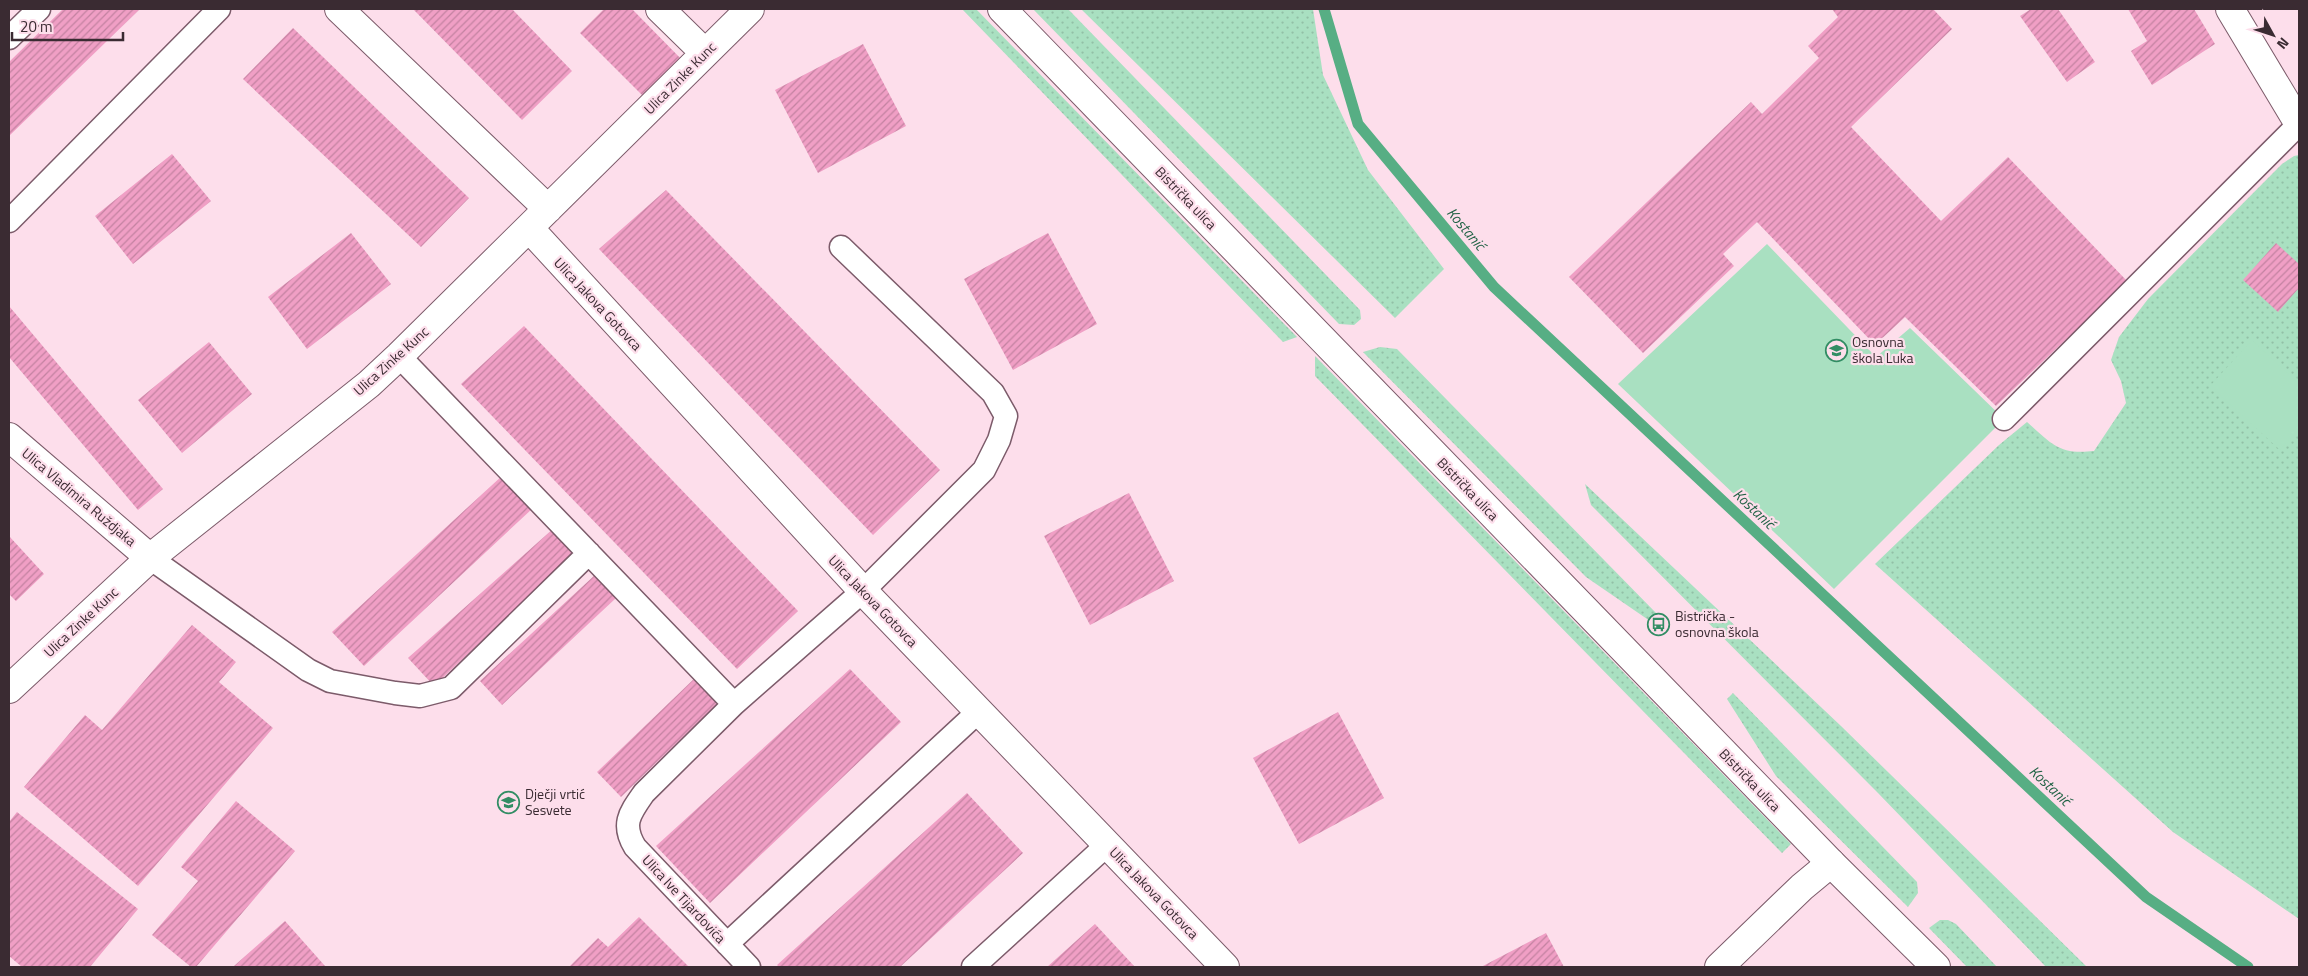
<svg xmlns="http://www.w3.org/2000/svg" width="2308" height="976" viewBox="0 0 2308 976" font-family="'Titillium Web',sans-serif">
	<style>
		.grass { fill: url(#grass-dots) }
		.green { fill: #a9e0c1 }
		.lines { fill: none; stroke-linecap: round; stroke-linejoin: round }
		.stream { stroke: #57ae84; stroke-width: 11 }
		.building { fill: url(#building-hatch) }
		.service-casing { stroke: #7c5b6a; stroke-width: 25 }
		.minor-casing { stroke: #7c5b6a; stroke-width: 30 }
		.secondary-casing { stroke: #7c5b6a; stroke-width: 30 }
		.service { stroke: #fff; stroke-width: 22 }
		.minor { stroke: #fff; stroke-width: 28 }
		.secondary { stroke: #fff; stroke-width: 28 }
		.labels { text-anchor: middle; stroke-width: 4.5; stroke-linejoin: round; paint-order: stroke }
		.street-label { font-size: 14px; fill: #3a2b32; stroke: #fddeeb }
		.poi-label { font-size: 14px; fill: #3a2b32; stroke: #fddeeb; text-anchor: start }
		.water-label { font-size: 15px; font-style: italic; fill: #216245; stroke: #fddeeb }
	</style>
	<defs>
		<pattern id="grass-dots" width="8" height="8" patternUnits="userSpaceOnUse" patternTransform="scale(1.25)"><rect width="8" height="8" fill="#a9e0c1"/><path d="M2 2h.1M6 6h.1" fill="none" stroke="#92c0a6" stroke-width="1.8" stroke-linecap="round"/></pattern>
		<pattern id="building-hatch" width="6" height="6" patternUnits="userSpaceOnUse" patternTransform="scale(1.25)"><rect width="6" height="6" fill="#f09fc5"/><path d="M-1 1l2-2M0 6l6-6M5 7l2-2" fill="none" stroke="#c382a1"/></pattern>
	</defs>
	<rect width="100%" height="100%" fill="#fddeeb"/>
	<path class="grass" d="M962,9h14l321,328 -14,5z
		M1033,9h35l292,301 1,9 -7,6 -15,-1z
		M1081,9h232l10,66 45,95 76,99 -49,49z
		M2299,155v764l-126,-87 -298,-268 124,-119 28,-23c25,22 32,33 67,29l32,-48 -5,-22 -10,-21 8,-23 29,-38 134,-135 12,-8z
		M1380,347l17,2 260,265 -7,7 -64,-44 -223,-225z
		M1315,356l476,488 -9,9 -467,-477z
		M1585,484l256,242 246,241h-41l-168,-174 -287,-288z
		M1733,693l184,189 1,11 -10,14 -132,-131 -49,-77z
		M1940,920h8l8,4 41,43h-30l-38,-39z"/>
	<path class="green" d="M1767,244l109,113 34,-29 94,91 -170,170 -216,-205z
		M2252,340l47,44v45l-19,21 -70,-64z"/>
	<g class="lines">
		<path class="stream" d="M1324,9l34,115 136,163 652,610 102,70"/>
	</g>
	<path class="building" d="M63,9h77l-131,127v-74z
		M413,9h99l60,62 -50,49z
		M604,9h28l56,57 -38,37 -70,-70z
		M1832,9h101l19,20 -101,98 90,94 67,-64 119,124 -131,125 -91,-89 -30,28 -118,-123 -34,32 11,12 -91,87 -74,-76 182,-175 11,12 57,-56 -11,-12 30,-29z
		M2031,9h27l37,53 -28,20 -47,-66z
		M2128,9h66l21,35 -63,41 -21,-34 16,-10z
		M293,28l176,170 -48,49 -178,-168z
		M863,44l43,82 -88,47 -43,-83z
		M172,154l39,47 -78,63 -38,-48z
		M666,190l274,280 -67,65 -274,-286z
		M351,233l40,51 -84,65 -39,-52z
		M1048,233l49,91 -84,46 -49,-91z
		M2276,243l23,21v24l-21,24 -35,-32z
		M9,306l154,183 -25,21 -129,-153z
		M524,326l274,285 -61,58 -276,-285z
		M209,342l43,52 -70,59 -44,-53z
		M503,475l30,33 -169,158 -32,-34z
		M1129,493l45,88 -84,44 -46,-89z
		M554,528l22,24 -142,134 -26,-28z
		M9,536l35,38 -28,27 -7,-7z
		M596,574l21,23 -115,108 -22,-24z
		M192,625l44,37 -17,20 54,46 -135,158 -114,-99 61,-72 17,15z
		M850,669l51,53 -191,181 -54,-57z
		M697,676l23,25 -99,96 -24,-25z
		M1338,712l46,86 -85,46 -46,-86z
		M967,793l56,60 -123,114h-121l-2,-2z
		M236,801l59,50 -99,116h-5l-39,-32 46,-54 -17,-14z
		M17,812l121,97 -48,58h-68l-13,-11v-134z
		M639,917l50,50h-120l29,-29 10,9z
		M285,921l40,45 -89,1 -2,-1z
		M1095,924l40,43h-88z
		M1546,933l18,34h-83z"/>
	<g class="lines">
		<defs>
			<path id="service" d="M9,38l30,-29
				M9,221l210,-212
				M399,356l335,348
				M2004,419l295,-295
				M150,558l158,112 22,11 65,12 25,3 31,-8 138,-135
				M727,944l252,-233
				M749,967l-114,-120c-14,-23 -5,-34 9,-54l90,-89 129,-113 121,-121 15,-30 7,-24 -13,-23 -152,-146
				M973,967l135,-123"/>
			<path id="minor" d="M339,9l209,200
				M660,9l45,44
				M2230,9l69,115
				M529,228l334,363 362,376
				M9,437l141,121
				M9,689l141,-131 219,-174 30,-28 351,-347
				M1719,967l83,-80 29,-24"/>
			<path id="secondary" d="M1002,9l829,854 105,104"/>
		</defs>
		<use href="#service" class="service-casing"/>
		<use href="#minor" class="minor-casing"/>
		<use href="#secondary" class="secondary-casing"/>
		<use href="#service" class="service"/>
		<use href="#minor" class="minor"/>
		<use href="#secondary" class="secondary"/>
	</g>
	<defs>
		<symbol id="school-ring" viewBox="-11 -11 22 22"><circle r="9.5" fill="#fddeeb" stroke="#328d64" stroke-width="1.5"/><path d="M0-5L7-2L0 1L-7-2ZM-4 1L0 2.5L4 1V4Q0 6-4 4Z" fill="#328d64"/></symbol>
		<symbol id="bus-ring" viewBox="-11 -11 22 22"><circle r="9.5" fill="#fddeeb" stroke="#328d64" stroke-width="1.5"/><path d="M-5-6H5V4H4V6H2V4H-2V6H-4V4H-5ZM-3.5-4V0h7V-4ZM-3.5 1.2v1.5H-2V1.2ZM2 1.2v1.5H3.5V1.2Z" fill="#328d64"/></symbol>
	</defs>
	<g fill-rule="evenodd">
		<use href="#school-ring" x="1824" y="338" width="25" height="25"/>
		<use href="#bus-ring" x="1646" y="612" width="25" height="25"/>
		<use href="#school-ring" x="496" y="790" width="25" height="25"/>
	</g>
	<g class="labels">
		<g class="street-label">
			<text transform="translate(680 78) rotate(-45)" y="5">Ulica Zinke Kunc</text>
			<text transform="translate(1186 198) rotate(46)" y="5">Bistrička ulica</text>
			<text transform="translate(598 304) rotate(47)" y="5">Ulica Jakova Gotovca</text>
			<text transform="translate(391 361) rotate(-42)" y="5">Ulica Zinke Kunc</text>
			<text transform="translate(1468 489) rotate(46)" y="5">Bistrička ulica</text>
			<text transform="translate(79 497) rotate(40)" y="5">Ulica Vladimira Ruždjaka</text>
			<text transform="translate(873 601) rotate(46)" y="5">Ulica Jakova Gotovca</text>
			<text transform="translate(81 622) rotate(-43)" y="5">Ulica Zinke Kunc</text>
			<text transform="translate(1750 780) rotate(46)" y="5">Bistrička ulica</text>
			<text transform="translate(1154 893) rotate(46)" y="5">Ulica Jakova Gotovca</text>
			<text transform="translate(684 899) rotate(47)" y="5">Ulica Ive Tijardovića</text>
		</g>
		<g class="poi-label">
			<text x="1852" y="347">Osnovna<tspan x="1852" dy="16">škola Luka</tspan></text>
			<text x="1675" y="621">Bistrička -<tspan x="1675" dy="16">osnovna škola</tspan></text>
			<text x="525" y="799">Dječji vrtić<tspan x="525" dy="16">Sesvete</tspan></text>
		</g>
		<g class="water-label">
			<text transform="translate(1466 229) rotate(50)" y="5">Kostanić</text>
			<text transform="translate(1754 509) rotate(43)" y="5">Kostanić</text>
			<text transform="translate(2050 786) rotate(43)" y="5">Kostanić</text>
		</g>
	</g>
	<rect width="2308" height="976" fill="none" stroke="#3a2b32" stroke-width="20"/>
	<g transform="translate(2273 35) rotate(130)" stroke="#fddeeb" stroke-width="4" paint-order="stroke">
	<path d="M0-4L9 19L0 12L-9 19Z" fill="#3a2b32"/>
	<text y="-8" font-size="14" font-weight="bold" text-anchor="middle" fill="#3a2b32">N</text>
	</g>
	<path d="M12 32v8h111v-8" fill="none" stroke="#3a2b32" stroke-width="2.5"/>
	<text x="20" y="32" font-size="15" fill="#3a2b32" stroke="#fddeeb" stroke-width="4" paint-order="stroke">20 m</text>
</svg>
